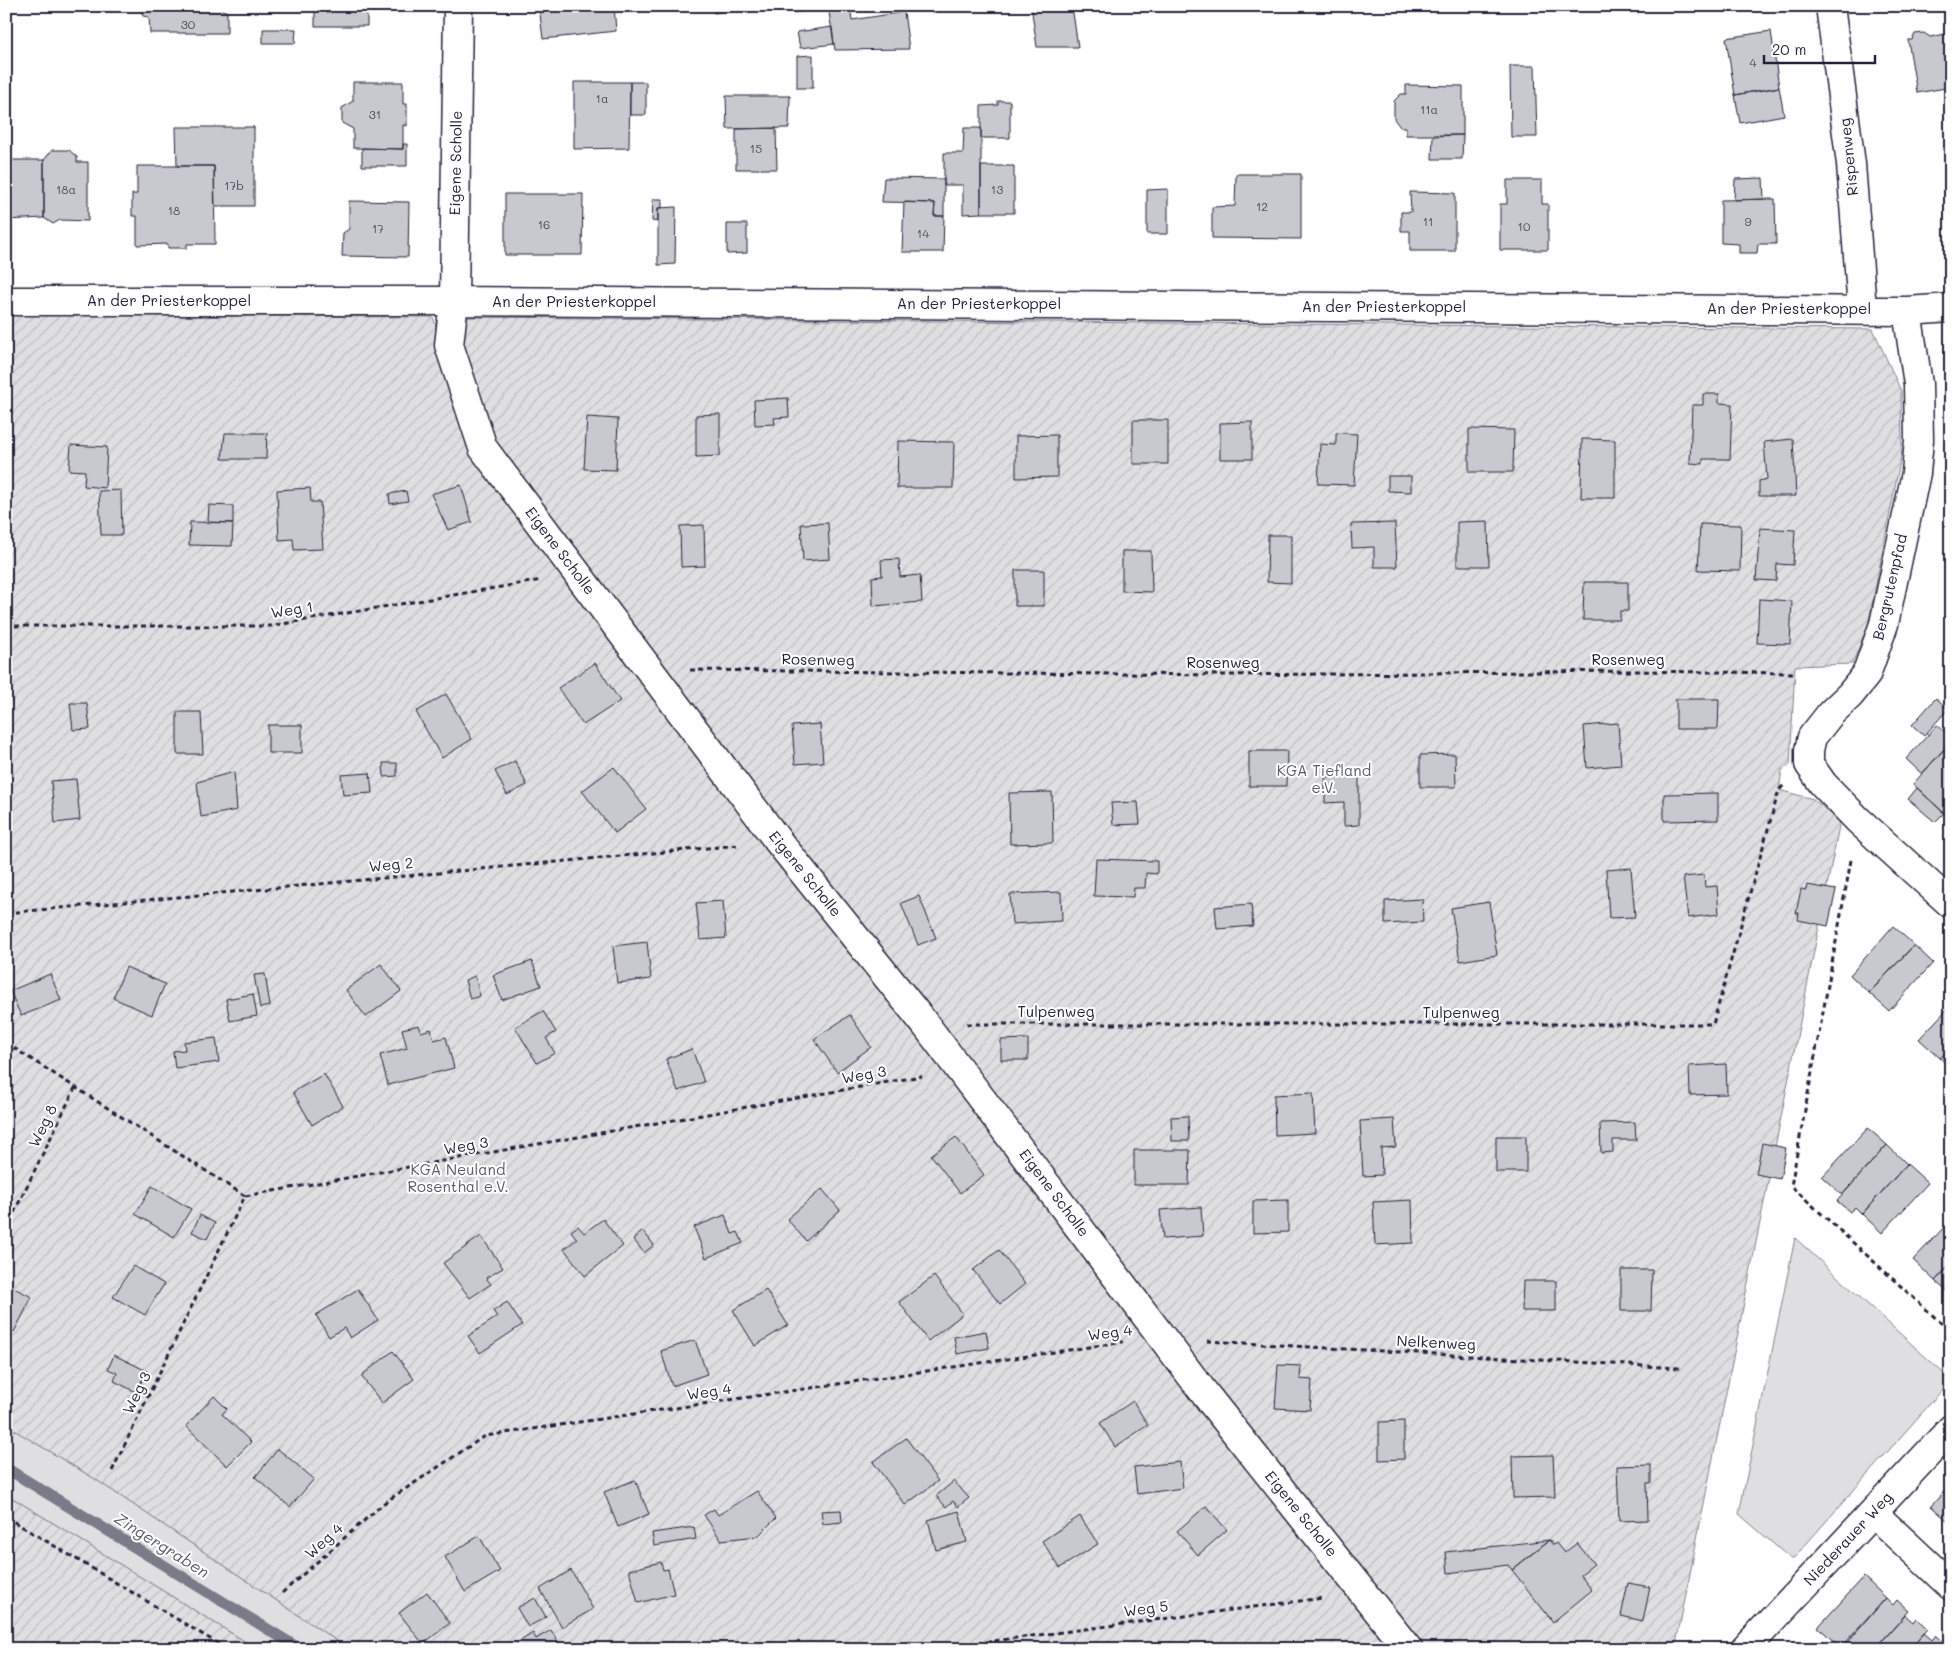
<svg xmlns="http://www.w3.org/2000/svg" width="1957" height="1655" viewBox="0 0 1957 1655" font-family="Mali,sans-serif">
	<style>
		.green { fill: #dfdfe2; stroke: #80808e }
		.garden { fill: url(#garden-furrows); stroke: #80808e }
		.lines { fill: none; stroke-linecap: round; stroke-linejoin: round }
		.stream { stroke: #7a7a88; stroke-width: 11 }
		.building { fill: #c8c8cf; stroke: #22223b }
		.minor-casing { stroke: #22223b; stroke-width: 31 }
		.path { stroke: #22223b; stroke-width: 3; stroke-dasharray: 5 4; stroke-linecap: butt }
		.minor { stroke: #fff; stroke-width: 28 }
		.labels { text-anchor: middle; stroke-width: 4; stroke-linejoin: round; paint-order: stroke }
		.number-label { font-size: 12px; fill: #4c4c60 }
		.street-label { font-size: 15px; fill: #22223b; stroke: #fff }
		.park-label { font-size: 15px; fill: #5b5b6d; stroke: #fff }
		.water-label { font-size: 16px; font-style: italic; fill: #5c5c6f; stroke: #fff }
	</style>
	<defs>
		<pattern id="garden-furrows" width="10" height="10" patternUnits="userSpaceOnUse" patternTransform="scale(1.25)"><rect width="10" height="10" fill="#dfdfe2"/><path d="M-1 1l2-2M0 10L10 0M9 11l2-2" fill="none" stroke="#bfbfc3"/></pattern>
	</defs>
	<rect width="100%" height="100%" fill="#fff"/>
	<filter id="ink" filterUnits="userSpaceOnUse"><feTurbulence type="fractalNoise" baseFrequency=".02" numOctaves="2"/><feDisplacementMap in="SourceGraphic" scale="10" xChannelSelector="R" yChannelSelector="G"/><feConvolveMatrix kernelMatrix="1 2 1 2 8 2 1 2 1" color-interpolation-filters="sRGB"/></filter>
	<g filter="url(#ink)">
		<path class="green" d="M1795,1238l156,142 -159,180 -53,-46z
			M6,1425l89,54 254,170h-92l-251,-155z"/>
		<path class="garden" d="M6,315l427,2 44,134 918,1198h-1046l-254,-170 -89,-54z
			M463,317l1410,12 28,62 1,60 -34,175 -16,38 -57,2 -5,99 -8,5 -3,20 34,9 27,22 -165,828h-254l-632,-808 -297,-396 -32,-93z
			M6,1494l251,155h-251z"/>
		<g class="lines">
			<path class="stream" d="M6,1468l294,181"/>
		</g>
		<path class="building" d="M139,6h82v3l6,3v21h-77l-1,-16 -6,-1z
			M306,6h74v4h-13v16h-52v-18h-9z
			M539,6h75l2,25 -73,8z
			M713,6h25v3l-24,4z
			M793,6h35v2l-34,5z
			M828,6h22l2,14 52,-8 5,37 -74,1z
			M1031,6h41l6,41h-41z
			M832,27l2,17 -34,4 -3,-16z
			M263,29h33l-1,14h-32z
			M1771,31l8,56 -44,8 -9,-57z
			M1924,33l6,4 21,-4v54l-34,6 -9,-53h4l3,-6z
			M813,55v33h-16v-32z
			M1510,66h25l2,71h-26z
			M353,82h50v22h4v22l-4,-1v24l-50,-1v-19l-11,-6v-15l11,-7z
			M574,82h56l-1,66 -55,1z
			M630,82h16v33h-16z
			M1406,85l57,1v49h-57v-8h-6l-6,-8v-18l7,-7h5z
			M1779,87l5,28 -44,8 -5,-28z
			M726,96h64l-1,32 -62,1z
			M998,101h12v37h-29v-32l17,-1z
			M176,127h78v79h-39l-1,-40h-37z
			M776,128l1,41h-41v-40z
			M964,128h17v85l-18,1v-29h-19v-32h19z
			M1463,135l-1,24h-30l1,-23z
			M403,144h4v22h-45v-18l41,1z
			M52,150h17l8,7v5h11v59l-28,-1 -7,4 -9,-6v-58z
			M6,160h38v58l-38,2z
			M137,166h77l1,78h-28v4h-19v-4l-31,1v-29h-5v-22h5z
			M981,166h33v47h-33z
			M1236,174h65v65l-89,-1v-31l23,-1z
			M884,178l60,1v37h-10l1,-13 -53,-1z
			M1763,178l1,21 -30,1 1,-21z
			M1507,180h35v24h6v46h-48v-46h7z
			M1168,189v45h-21v-44z
			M1410,192l45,1v58h-45v-20h-9v-19h10z
			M505,194h78l-1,61h-77z
			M653,199h9v9h-4v14l-6,-1z
			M1775,199l1,45h-18l-1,9h-18v-9l-18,-1v-43z
			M349,201l60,1 -1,55 -66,-1 1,-23 6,-4z
			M904,202l31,1 -1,13h10l-1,36h-41z
			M676,207l-1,57 -17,1v-57z
			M727,224h20v29l-20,1z
			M1703,394h16v9l13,1 -2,55h-27v5l-13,-1 2,-58h11z
			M788,398l1,19 -15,1 1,6 -20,1 -1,-25z
			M720,414v42l-24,1v-42z
			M587,417l31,2 -2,51 -32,-1z
			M1133,420h35v44h-35z
			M1252,422v37h-32v-36z
			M1469,429l45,1 -1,42h-44z
			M225,433h42l-1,26h-44z
			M1336,433l21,1 -3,51 -36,-1 2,-40 16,1z
			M1057,435v42l-41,1v-42z
			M1582,439l33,1v58h-34z
			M1793,439l3,57h-37v-15l8,-2 -3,-37z
			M898,441l56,1 -1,46h-56z
			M71,445l36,2 -2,41 -21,-2 1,-15 -16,-1z
			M1388,476h23v16l-23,-1z
			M461,485l11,37 -24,8 -17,-36z
			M310,488l1,14h9l3,47 -29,1 -1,-11 -14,1 -2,-50z
			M121,490l1,45h-21l-2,-44z
			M406,491l2,10 -18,3 -1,-10z
			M209,505l24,1v17l-25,-1z
			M1488,521l1,45h-32v-44z
			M190,522l43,1 -1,23 -43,-1z
			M828,523l2,36 -27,2 -2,-37z
			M1395,523l2,44h-23v-20l-22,1 -1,-24z
			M1700,524l41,1 -1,46 -42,-1z
			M704,525l1,41 -24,1 -1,-41z
			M1760,528l35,2 -2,35 -16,-1 -1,17 -20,-1z
			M1268,535h23v48l-24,-1z
			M1122,551h29l1,41 -30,-1z
			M899,559l1,18 20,-2 2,27 -49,4 -1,-29 10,-1 -1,-16z
			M1015,570h29v36h-29z
			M1584,582h44v29h-8v9h-37z
			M1759,599l33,2 -2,43 -33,-1z
			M595,663l25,38 -37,24 -25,-37z
			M446,694l26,45 -30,19 -26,-46z
			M1936,698l12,11 -24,27 -12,-11z
			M1676,699h43l-1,30h-42z
			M1951,699v8l-3,2 -4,-3z
			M70,703h17l3,26 -17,1z
			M177,712h24l2,42h-26z
			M1618,723l3,42 -34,3 -3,-42z
			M820,724l3,38 -28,2 -3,-38z
			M268,725h34v28h-34z
			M1937,725l14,12v8l-3,4 -2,-2 -24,27 -16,-15z
			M1946,747l5,4v63l-3,3 -35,-33z
			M1249,751h38l-1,35h-37z
			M1455,754l1,33h-36v-32z
			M515,761l12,24 -20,10 -12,-24z
			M383,763h14v13l-13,1z
			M614,767l32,42 -31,24 -33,-42z
			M234,772l3,38 -36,7 -4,-35z
			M370,773l2,20 -29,2 -2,-20z
			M1359,776v49l-15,1v-24l-19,1v-26z
			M76,779l4,41 -25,3 -4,-42z
			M1917,788l27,25 -9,9 -27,-23z
			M1052,792l1,51 -43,1 -1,-51z
			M1718,793v27l-54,1v-27z
			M1138,802l2,22 -27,1 -2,-22z
			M1096,859l61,2v13l-11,-1 -1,15h-11l-1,9 -39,-1z
			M1631,868l4,49 -26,1 -3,-48z
			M1704,875l1,12 12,-1 2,28 -31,4 -5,-41z
			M1807,885l29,5 -8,36 -30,-6 1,-7h-3l5,-24 5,1z
			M1061,892l1,29 -50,3 -2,-30z
			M919,896l17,42 -18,7 -17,-42z
			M1422,899l1,23 -38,2v-23z
			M723,901l3,37 -26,2 -4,-37z
			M1489,902l8,53 -37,6 -9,-53z
			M1251,904l2,22 -36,3 -2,-22z
			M1893,926l21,19 -45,48 -19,-18z
			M647,942l4,37 -34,4 -4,-37z
			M1914,945l19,18 -44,48 -20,-18z
			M532,961l9,25 -39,14 -9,-25z
			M381,964l20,27 -35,26 -20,-27z
			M126,967l39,17 -13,31 -39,-17z
			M50,974l11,26 -40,16 -11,-25z
			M265,974l5,32 -10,2 -6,-33z
			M475,976l5,20 -10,3 -5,-19z
			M253,994l4,22 -27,5 -4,-22z
			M1951,1005v42l-11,11 -21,-19z
			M543,1011l13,21 -10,6 9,15 -18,10 -22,-36z
			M850,1015l21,32 -34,25 -23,-33z
			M419,1025l2,7 10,-3 3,11 12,-3 8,31 -66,17 -8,-30 27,-7 -5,-19z
			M216,1038l3,24 -44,6 -2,-17 12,-1 -1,-8z
			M1028,1039v21h-27v-20z
			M1951,1047v21l-11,-10z
			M692,1049l12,33 -26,9 -12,-32z
			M1726,1064l1,30 -37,1 -1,-29z
			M324,1074l19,32 -31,19 -19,-33z
			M6,1082l7,4 -7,13z
			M1313,1093l2,40 -40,2 -1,-40z
			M1188,1116l1,25h-17l-1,-24z
			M1394,1119l2,28 -15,1 1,27 -19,1 -3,-55z
			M1635,1122l1,18h-23v12l-12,1 -1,-30z
			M1868,1128l19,17 -45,50 -20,-18z
			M1496,1136h30v36h-30z
			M956,1137l28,38 -24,18 -29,-38z
			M1762,1143l24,5 -6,31 -24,-5z
			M1887,1145l20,19 -45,50 -7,-7 -5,5 -13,-11z
			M1134,1150h56l-1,35h-55z
			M1907,1164l21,19 -46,50 -20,-19z
			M152,1186l39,23 -17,28 -39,-23z
			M822,1189l18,21 -34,31 -19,-22z
			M1288,1200v32l-35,1v-32z
			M1412,1200l1,43 -38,2 -2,-43z
			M1201,1207l2,29 -40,3 -3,-29z
			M200,1215l15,8 -8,16 -15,-7z
			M725,1215l7,19 6,-2 5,11 -37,15 -12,-31z
			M603,1219l20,27 -38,30 -21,-27 13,-10 -6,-8 7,-5 6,7z
			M1951,1220v44l-16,17 -22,-21z
			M643,1231l11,14 -10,8 -11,-14z
			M481,1236l22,32 -17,10 5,6 -21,14 -27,-35z
			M999,1250l26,34 -25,20 -27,-34z
			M1951,1264v31l-16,-14z
			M133,1266l31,18 -19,31 -32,-18z
			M1621,1270h31l-1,41h-30z
			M934,1276l29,38 -35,27 -29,-39z
			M1523,1281h33v30h-34z
			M6,1284l26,13 -18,35 -8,-5z
			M358,1289l20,31 -28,18 -6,-10 -15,9 -13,-22z
			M766,1290l22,35 -33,21 -22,-36z
			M507,1302l15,23 -42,28 -12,-17 29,-19 -4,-6z
			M986,1331l3,17 -32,6 -3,-17z
			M695,1340l12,34 -35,12 -11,-35z
			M393,1351l21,28 -32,24 -21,-27z
			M114,1355l33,16 -11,21 -22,-11 3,-8 -9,-4z
			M1278,1365l23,1 -1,13 12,1 -2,30 -35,-2z
			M214,1396l13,13 -5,5 29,28 -24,24 -41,-40z
			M1133,1401l15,24 -33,22 -15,-24z
			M1404,1421v38l-25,1v-38z
			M906,1438l32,43 -33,24 -32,-43z
			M278,1449l36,30 -24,28 -35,-30z
			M1553,1455l2,42 -42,1 -1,-42z
			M1180,1462l3,26 -46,6 -3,-27z
			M1651,1465v18h-4l1,37 -29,1 -2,-55z
			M635,1480l14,34 -31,13 -14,-35z
			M954,1481l15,17 -11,9 -5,-6 -7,6 -10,-11z
			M1951,1484v40l-20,-18z
			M757,1491l19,27 -18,18 -37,4 -17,-25 10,-6 4,6z
			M1206,1506l21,24 -29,25 -21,-24z
			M841,1510l1,12 -19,2 -2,-13z
			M959,1511l8,31 -31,8 -8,-30z
			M1080,1516l18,28 -38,24 -18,-27z
			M694,1527l2,12 -42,7 -2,-13z
			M479,1536l21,35 -35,21 -20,-35z
			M1549,1540l4,5 3,-2 8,10 13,-10 17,21 -14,11 12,15 -39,32 -41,-52z
			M1549,1540l-37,30 -4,-5 -60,8 -2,-21z
			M661,1562l2,8 5,-1 6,25 -36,9 -9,-33z
			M571,1570l22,39 -31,18 -22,-38z
			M1864,1577l22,21 -45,50 -23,-21z
			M1628,1583l22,4 -7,34 -22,-5z
			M427,1592l23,31 -27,21 -24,-31z
			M535,1598l11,19 -18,10 -11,-19z
			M1886,1598l7,7 4,-5 12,11 -34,38h-33z
			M1905,1615l8,7 3,-4 12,11 -18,20h-35z
			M551,1630l9,15 -5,4 -46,-1 24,-15 3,6z
			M1924,1633l8,7 4,-5 13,12 -39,2z"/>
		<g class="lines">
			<defs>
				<path id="minor" d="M458,6l-4,295 -5,44 34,103 295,393 147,183 280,370 203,255
					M1830,6l21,158 11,145
					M6,301h448l1453,10 44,-3
					M1907,311l11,73 1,56 -3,33 -32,151 -18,51 -16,20 -19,18 -19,24 -3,13v14l14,20 35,36 93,84
					M1873,1513l78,73
					M1745,1649l206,-220"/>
			</defs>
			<use href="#minor" class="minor-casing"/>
			<path class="path" d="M6,626h264l272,-46
				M690,670l536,5 405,-4 163,2
				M1851,860l-60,326 160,146
				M6,913l734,-68
				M967,1024h746l66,-234 5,-5
				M6,1043l239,153
				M6,1229l69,-141
				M1207,1341l473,27
				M112,1471l133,-275 677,-120
				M6,1517l221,132
				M282,1593l102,-90 101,-67 638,-94
				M932,1649l391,-51"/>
			<use href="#minor" class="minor"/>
		</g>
	</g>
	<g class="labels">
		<g class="number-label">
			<text x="188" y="29">30</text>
			<text x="1753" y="67">4</text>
			<text x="602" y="103">1a</text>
			<text x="1429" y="114">11a</text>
			<text x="375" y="119">31</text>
			<text x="756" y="153">15</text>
			<text x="234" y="190">17b</text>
			<text x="66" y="194">18a</text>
			<text x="997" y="194">13</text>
			<text x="1262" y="211">12</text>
			<text x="174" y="215">18</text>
			<text x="1428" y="226">11</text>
			<text x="1748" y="226">9</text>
			<text x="544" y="229">16</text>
			<text x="1524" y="231">10</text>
			<text x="378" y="233">17</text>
			<text x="923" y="238">14</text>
		</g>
		<g class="street-label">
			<text transform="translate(1849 157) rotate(-96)" y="5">Rispenweg</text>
			<text transform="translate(456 163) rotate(-89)" y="5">Eigene Scholle</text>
			<text x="169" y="306">An der Priesterkoppel</text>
			<text x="574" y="307">An der Priesterkoppel</text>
			<text x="979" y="309">An der Priesterkoppel</text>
			<text x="1384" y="312">An der Priesterkoppel</text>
			<text x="1789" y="314">An der Priesterkoppel</text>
			<text transform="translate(560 551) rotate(53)" y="5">Eigene Scholle</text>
			<text transform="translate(1890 587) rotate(-77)" y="5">Bergrutenpfad</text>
			<text transform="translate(292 610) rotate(-9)" y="5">Weg 1</text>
			<text transform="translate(818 660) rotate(1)" y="5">Rosenweg</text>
			<text x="1628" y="665">Rosenweg</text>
			<text x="1223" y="668">Rosenweg</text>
			<text transform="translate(391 865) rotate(-5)" y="5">Weg 2</text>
			<text transform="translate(805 874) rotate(51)" y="5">Eigene Scholle</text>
			<text x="1056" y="1017">Tulpenweg</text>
			<text x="1461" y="1018">Tulpenweg</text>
			<text transform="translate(864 1075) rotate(-10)" y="5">Weg 3</text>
			<text transform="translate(43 1126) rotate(-64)" y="5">Weg 8</text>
			<text transform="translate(466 1146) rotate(-10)" y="5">Weg 3</text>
			<text transform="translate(1054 1193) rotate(53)" y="5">Eigene Scholle</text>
			<text transform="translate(1110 1333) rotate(-7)" y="5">Weg 4</text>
			<text transform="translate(1436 1343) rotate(3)" y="5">Nelkenweg</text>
			<text transform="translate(709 1392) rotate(-8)" y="5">Weg 4</text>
			<text transform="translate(137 1393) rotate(-64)" y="5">Weg 3</text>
			<text transform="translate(1301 1514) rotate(51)" y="5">Eigene Scholle</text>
			<text transform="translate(1848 1539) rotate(-47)" y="5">Niederauer Weg</text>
			<text transform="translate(324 1541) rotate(-42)" y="5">Weg 4</text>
			<text transform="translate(1146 1609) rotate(-7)" y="5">Weg 5</text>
		</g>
		<g class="park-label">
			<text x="1324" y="776">KGA Tiefland<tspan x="1324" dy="17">e.V.</tspan></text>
			<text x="458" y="1175">KGA Neuland<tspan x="458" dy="17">Rosenthal e.V.</tspan></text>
		</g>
		<g class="water-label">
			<text transform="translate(162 1545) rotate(32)" y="6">Zingergraben</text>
		</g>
	</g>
	<rect width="1957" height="1655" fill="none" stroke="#fff" stroke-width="25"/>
	<rect x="12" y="12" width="1932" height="1630" fill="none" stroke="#22223b" stroke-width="2" filter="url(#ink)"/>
	<path d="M1764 55v8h111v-8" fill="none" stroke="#22223b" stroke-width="2.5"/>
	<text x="1772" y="55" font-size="15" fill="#22223b" stroke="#ffffff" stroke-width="4" paint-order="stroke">20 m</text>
</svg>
